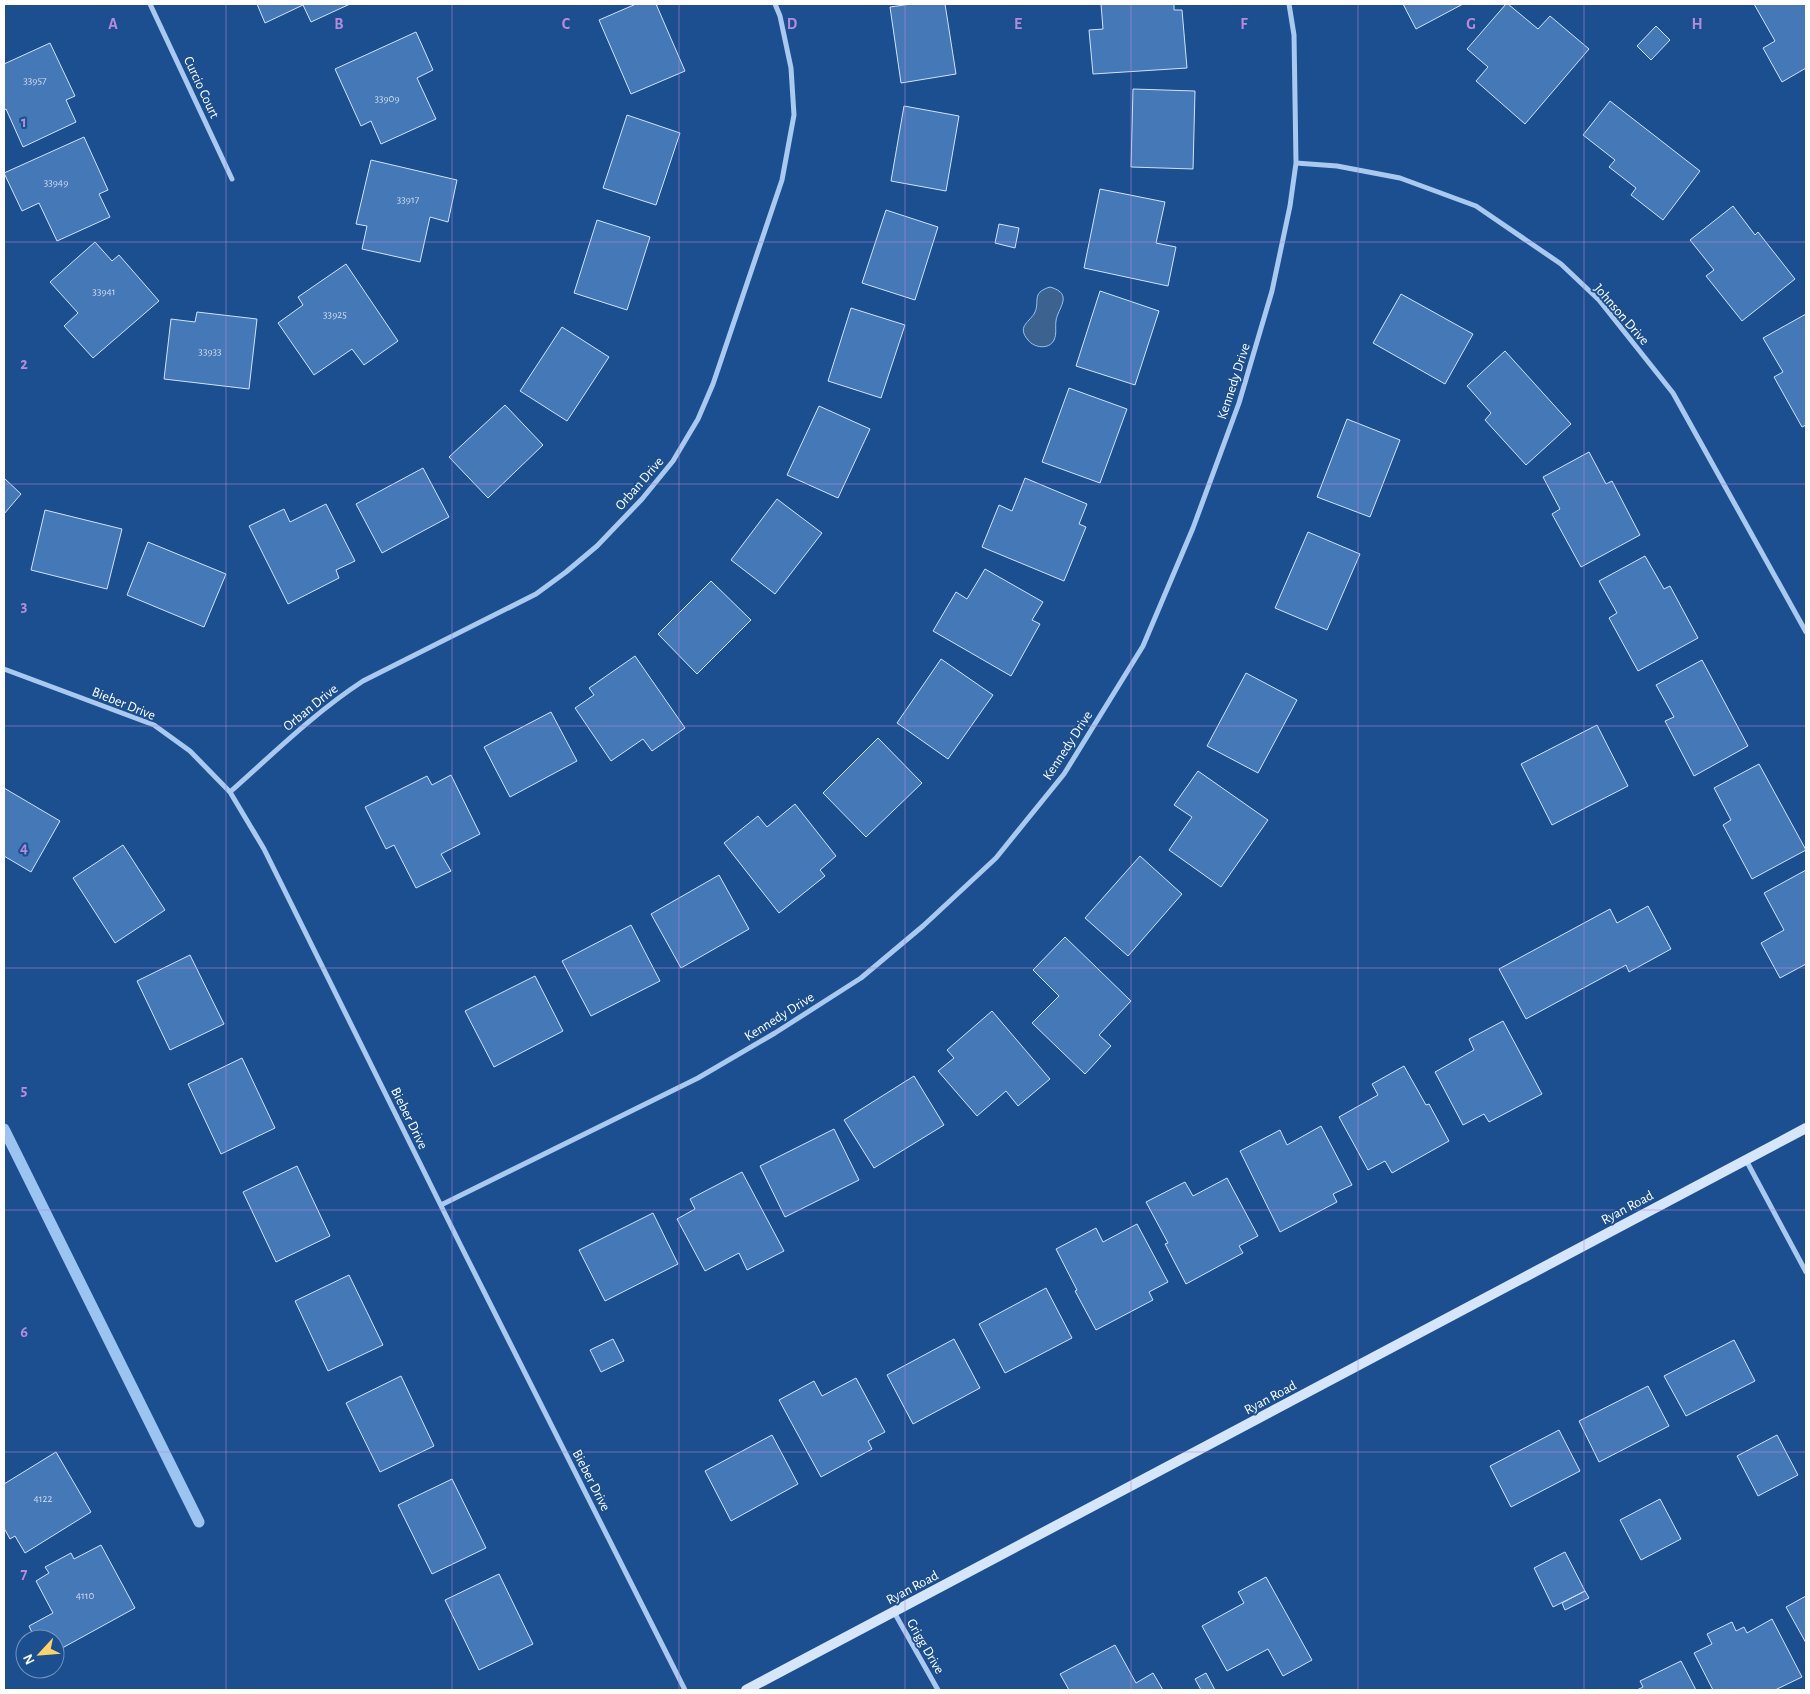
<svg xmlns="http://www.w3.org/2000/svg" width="1810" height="1694" viewBox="0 0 1810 1694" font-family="'Alegreya Sans',sans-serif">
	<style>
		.water { fill: #3c6290; stroke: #9cc4f0 }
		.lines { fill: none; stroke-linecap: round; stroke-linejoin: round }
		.stream { stroke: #9cc4f0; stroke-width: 11 }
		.building { fill: #4478b7; stroke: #cfe3fa }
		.minor { stroke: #a9c9ee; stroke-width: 5 }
		.secondary { stroke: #d6e6fa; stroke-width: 10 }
		.grid { fill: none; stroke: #b68bdc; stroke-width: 1; stroke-opacity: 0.55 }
		.labels { text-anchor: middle; stroke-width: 4; stroke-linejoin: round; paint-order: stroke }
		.number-label { font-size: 11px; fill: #d0dded }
		.street-label { font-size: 14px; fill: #fff; stroke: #1b4f8f }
		.grid-label { font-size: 16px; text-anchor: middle; font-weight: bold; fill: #b68bdc; stroke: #1b4f8f; stroke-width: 4; stroke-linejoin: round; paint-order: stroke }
	</style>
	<rect width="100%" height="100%" fill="#1b4f8f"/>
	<path class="water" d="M1050,287c25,7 7,22 6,34 -1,6 1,13 -2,19 -5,10 -20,8 -26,0 -11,-13 0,-17 6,-26 7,-12 -4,-21 16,-27z"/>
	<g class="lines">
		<path class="stream" d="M4,1129l195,393"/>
	</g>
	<path class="building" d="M257,4h93l-39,18 -8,-17 -38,18z
		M636,4h20l29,67 -54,23 -32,-74z
		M911,4h34l11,70 -55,9 -11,-76z
		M1101,4h73v6h8l5,58 -94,6 -4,-44 14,-1z
		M1403,4h60l-47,25z
		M1506,4h2l30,25 12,-13 39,33 -64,75 -49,-43 12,-14 -21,-18z
		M1754,4h52v64l-24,14 -19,-34 12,-7z
		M1656,26l14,14 -19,20 -14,-14z
		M416,32l17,38 -16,8 19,41 -55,25 -10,-23 -10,5 -26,-57z
		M50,43l25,53 -9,4 10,22 -53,25 -17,-38 -2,1v-46z
		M1133,89l62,2 -2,78 -62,-2z
		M1610,101l90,70 -37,49 -32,-25 5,-7 -27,-21 6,-7 -32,-25z
		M904,106l55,10 -13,75 -55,-10z
		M627,115l53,18 -24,72 -53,-17z
		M84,137l24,53 -9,4 11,23 -53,24 -18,-38 -17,8 -18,-38z
		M371,160l86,20 -9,42 -18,-5 -10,45 -58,-13 5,-23 -11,-2z
		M1100,189l65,13 -9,41 20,4 -8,39 -84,-18z
		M1733,206l22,29 3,-3 37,47 -53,42 -36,-45 8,-6 -24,-30z
		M886,210l52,17 -23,73 -53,-17z
		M597,220l53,17 -23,73 -53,-17z
		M999,224l20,4 -4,20 -20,-5z
		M95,242l17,19 7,-6 40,46 -66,57 -29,-32 14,-13 -28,-31z
		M346,264l52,77 -34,24 -12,-16 -38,26 -36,-52 25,-18 -5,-8z
		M1100,291l59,20 -24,74 -59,-19z
		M1401,294l72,40 -28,50 -72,-41z
		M851,308l54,17 -24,73 -53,-17z
		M197,312l60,7 -8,70 -85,-10 7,-60 24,3z
		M1806,314v111l-4,2 -28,-50 9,-5 -20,-34z
		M562,327l47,30 -42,64 -47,-30z
		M1505,351l66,73 -45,41 -41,-45 6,-7 -24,-27z
		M1069,388l58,21 -27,74 -58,-21z
		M505,405l38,40 -55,53 -39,-41z
		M819,406l51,23 -32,69 -51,-23z
		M1347,419l53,21 -30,77 -53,-20z
		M1589,452l17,32 6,-3 28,54 -59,32 -29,-53 8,-5 -17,-32z
		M423,468l26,49 -67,36 -26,-49z
		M4,478l17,16 -17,20z
		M1025,478l62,26 -8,20 7,3 -22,54 -82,-34 17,-42 13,6z
		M777,499l45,34 -47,61 -44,-34z
		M326,504l29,57 -19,9 3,8 -51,26 -39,-78 35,-17 6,13z
		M45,510l77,19 -15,60 -76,-19z
		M1308,532l52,22 -33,76 -52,-22z
		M148,542l78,32 -22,53 -77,-32z
		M1645,556l19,33 6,-3 28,52 -60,33 -29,-53 8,-5 -18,-32z
		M985,569l58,33 -11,18 8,4 -29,52 -78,-45 23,-39 11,7z
		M711,581l40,39 -54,54 -39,-40z
		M635,656l50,72 -33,23 -9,-12 -32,22 -36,-53 19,-13 -5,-7z
		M941,659l52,36 -45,64 -51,-36z
		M1702,660l46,86 -54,30 -29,-55 9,-4 -18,-32z
		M1246,673l51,27 -39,73 -51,-27z
		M551,712l26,49 -67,36 -26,-50z
		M1597,725l31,61 -76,39 -31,-61z
		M878,738l44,45 -56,54 -43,-44z
		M1759,764l47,86 -54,29 -29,-54 8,-5 -17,-32z
		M1198,771l70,49 -47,67 -52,-37 23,-33 -18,-12z
		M451,775l29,59 -39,20 10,17 -35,17 -22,-43 -8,4 -21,-42 62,-31 5,9z
		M4,788l56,33 -29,51 -27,-16z
		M795,804l41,52 -16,14 5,6 -46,37 -55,-70 34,-27 9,11z
		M123,845l42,65 -50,33 -42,-65z
		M1140,856l42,38 -54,62 -43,-38z
		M1806,870v94l-26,14 -19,-35 23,-13 -20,-37z
		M719,875l30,54 -68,39 -30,-54z
		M1648,906l23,43 -42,23 -3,-7 -100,54 -27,-50 111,-60 7,14z
		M631,925l29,56 -69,35 -29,-55z
		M1065,937l66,64 -32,34 12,11 -26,28 -53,-51 27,-27 -26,-26z
		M190,955l34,69 -54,26 -33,-69z
		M535,976l28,55 -69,36 -29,-56z
		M992,1011l58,68 -32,27 -12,-15 -29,25 -39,-45 16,-13 -7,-8z
		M1503,1021l39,73 -53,28 -5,-8 -21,11 -28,-53 39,-22 -5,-11z
		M242,1058l33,70 -54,26 -33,-70z
		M1404,1066l22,39 3,-1 20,37 -57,32 -7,-12 -17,9 -29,-53 39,-22 -6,-11z
		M914,1076l30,49 -70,43 -30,-48z
		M1321,1126l31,59 -19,9 4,8 -57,30 -40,-81 40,-21 7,15z
		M834,1129l25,51 -74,37 -25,-51z
		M297,1166l33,70 -54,26 -33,-70z
		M742,1172l42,79 -37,19 -8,-17 -34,18 -28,-52 18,-10 -5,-10z
		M1227,1178l31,58 -19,10 4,7 -57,31 -21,-40 3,-1 -22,-41 39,-20 8,14z
		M653,1213l25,51 -73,37 -26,-51z
		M1137,1224l31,58 -19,10 4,8 -57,30 -21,-39 2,-1 -21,-41 40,-21 7,14z
		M349,1275l34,70 -55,26 -33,-70z
		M1046,1288l26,50 -67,35 -26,-49z
		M613,1339l11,22 -23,11 -11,-22z
		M954,1339l26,49 -67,36 -26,-49z
		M1734,1340l21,41 -69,35 -22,-40z
		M401,1376l33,70 -54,26 -34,-69z
		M856,1378l29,54 -17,9 4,8 -51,28 -42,-77 35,-19 8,15z
		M1648,1386l21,40 -70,36 -20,-41z
		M1559,1430l21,41 -69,36 -21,-41z
		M772,1435l26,49 -67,37 -26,-50z
		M1777,1435l21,40 -40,21 -21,-40z
		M56,1452l35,60 -66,41 -10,-17 -5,3 -6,-11v-44z
		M452,1479l34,69 -54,26 -34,-69z
		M1660,1499l21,40 -40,21 -21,-40z
		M101,1545l34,63 -80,44v-13h-20l-6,-13 24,-13 -17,-32 13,-8 -4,-6 26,-14 3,6z
		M1565,1552l20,39 -32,16 -19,-39z
		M499,1574l34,70 -54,26 -34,-70z
		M1266,1577l46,83 -29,16 -15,-27 -41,22 -25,-45 42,-23 -6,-11z
		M1585,1591l4,7 -24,12 -3,-7z
		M1806,1596v47l-20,-36z
		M1772,1619l30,58 -27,13h-62l-19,-37 18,-9 -5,-10 25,-12 4,9 8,-4 3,6z
		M1115,1645l21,38 17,-10 10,17h-94l-9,-16z
		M1681,1661l15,29h-59l6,-3 -3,-6z
		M1206,1673l9,17h-14l-6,-11z"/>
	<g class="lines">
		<path class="minor" d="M150,4l82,175
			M1296,163l41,3 63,12 76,28 85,58 38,36 74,93 133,239
			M4,669l150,56 36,26 40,41 34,57 197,397 224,444
			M230,792c43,-38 84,-79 133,-111l173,-87 30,-22 31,-26 45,-47 31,-38 25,-42 15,-35 69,-204 12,-65 -3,-47 -11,-52 -5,-12
			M1746,1160l60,112
			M441,1205l257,-127 77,-45 86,-55 62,-52 73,-68 68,-84 79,-128 50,-118 46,-125 33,-112 18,-85 6,-43 -2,-128 -5,-31
			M894,1612l44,78"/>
		<path class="secondary" d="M746,1690l1060,-562"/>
	</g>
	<path class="grid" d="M226,4v1686M452,4v1686M679,4v1686M905,4v1686M1131,4v1686M1358,4v1686M1584,4v1686M4,242h1802M4,484h1802M4,726h1802M4,968h1802M4,1210h1802M4,1452h1802"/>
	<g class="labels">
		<g class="number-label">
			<text x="35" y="84">33957</text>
			<text x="387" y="102">33909</text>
			<text x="56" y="186">33949</text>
			<text x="408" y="203">33917</text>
			<text x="104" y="295">33941</text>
			<text x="335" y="318">33925</text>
			<text x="210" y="355">33933</text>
			<text x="43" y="1502">4122</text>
			<text x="85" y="1599">4110</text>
		</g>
		<g class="street-label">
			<text transform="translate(202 87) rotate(65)" y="5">Curcio Court</text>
			<text transform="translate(1622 314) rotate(49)" y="5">Johnson Drive</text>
			<text transform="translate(1233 381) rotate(-72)" y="5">Kennedy Drive</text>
			<text transform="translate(639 483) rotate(-49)" y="5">Orban Drive</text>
			<text transform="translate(124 703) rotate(22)" y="5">Bieber Drive</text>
			<text transform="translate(310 707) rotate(-39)" y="5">Orban Drive</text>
			<text transform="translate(1067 745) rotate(-57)" y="5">Kennedy Drive</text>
			<text transform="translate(779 1016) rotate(-32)" y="5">Kennedy Drive</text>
			<text transform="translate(410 1118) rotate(64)" y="5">Bieber Drive</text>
			<text transform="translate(1627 1207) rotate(-28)" y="5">Ryan Road</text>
			<text transform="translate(1270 1397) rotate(-28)" y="5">Ryan Road</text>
			<text transform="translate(592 1480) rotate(63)" y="5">Bieber Drive</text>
			<text transform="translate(912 1587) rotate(-28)" y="5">Ryan Road</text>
			<text transform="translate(926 1646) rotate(60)" y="5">Grigg Drive</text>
		</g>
	</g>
	<g class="grid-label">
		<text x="113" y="29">A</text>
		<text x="339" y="29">B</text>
		<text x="566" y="29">C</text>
		<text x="792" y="29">D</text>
		<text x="1018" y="29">E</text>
		<text x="1244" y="29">F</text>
		<text x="1471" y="29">G</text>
		<text x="1697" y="29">H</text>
		<text x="24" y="127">1</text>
		<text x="24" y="369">2</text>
		<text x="24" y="611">3</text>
		<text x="24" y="853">4</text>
		<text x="24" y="1095">5</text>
		<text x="24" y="1337">6</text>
		<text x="24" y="1579">7</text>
	</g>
	<rect width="1810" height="1694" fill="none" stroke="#ffffff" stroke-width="10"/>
	<g transform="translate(40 1654) rotate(244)"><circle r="24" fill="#1b4f8f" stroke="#7695bc"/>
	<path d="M0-4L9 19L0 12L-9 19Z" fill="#ffd166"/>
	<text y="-8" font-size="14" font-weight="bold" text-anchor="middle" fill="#ffffff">N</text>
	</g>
</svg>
